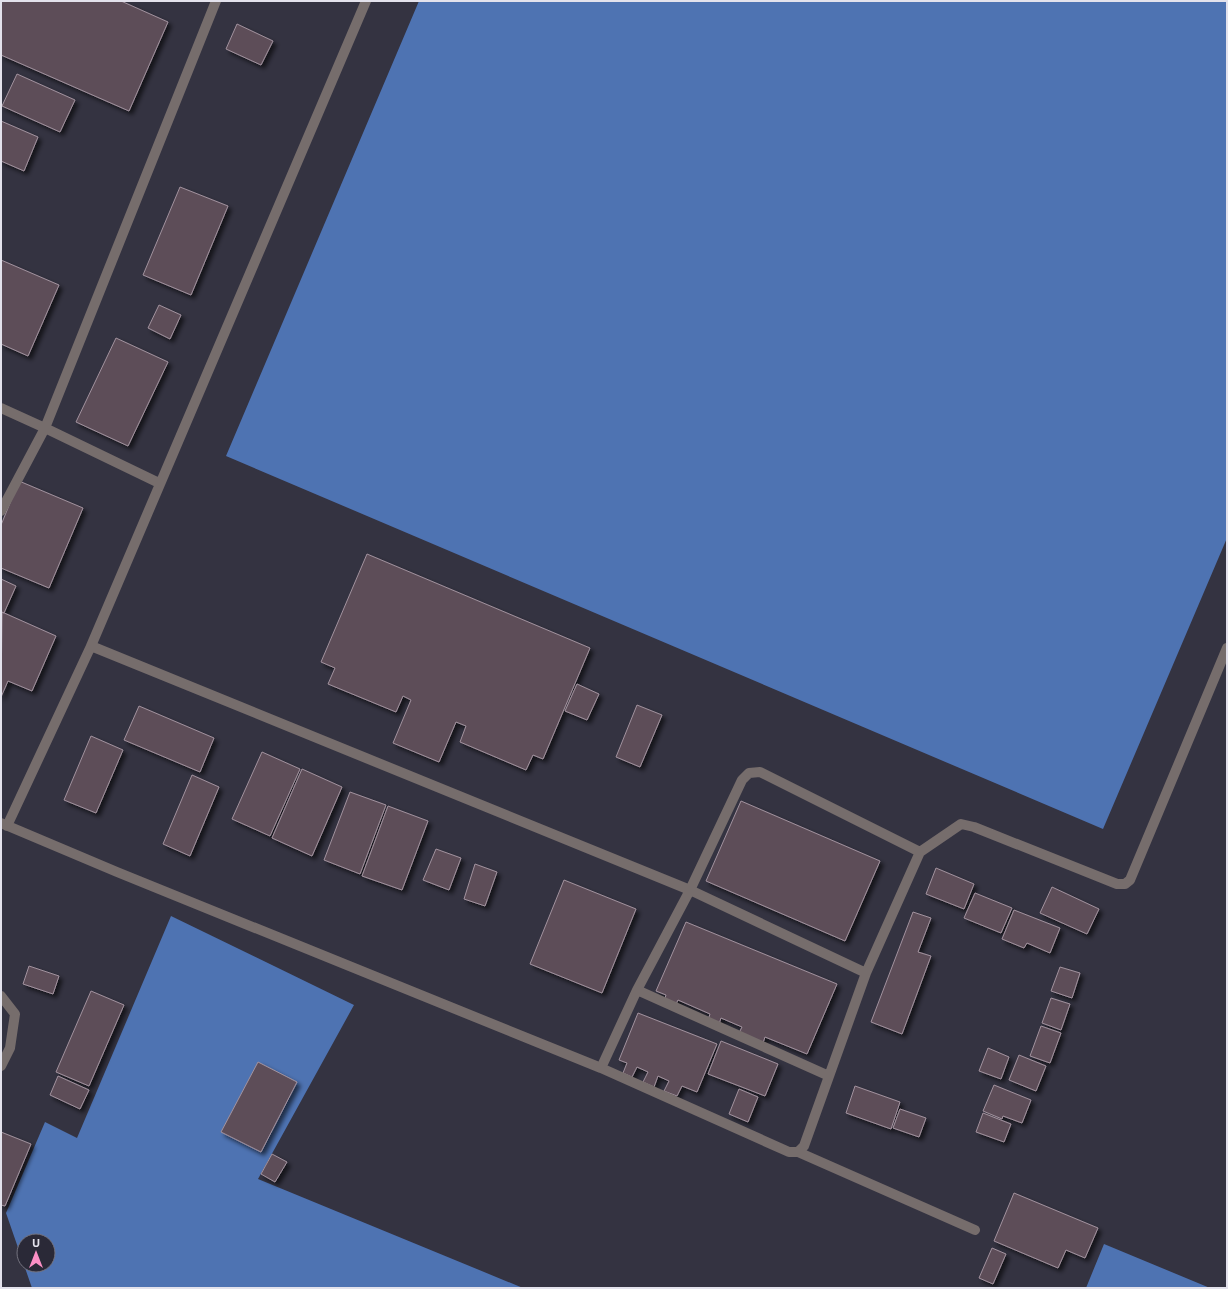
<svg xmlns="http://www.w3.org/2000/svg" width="1228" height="1289" viewBox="0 0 1228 1289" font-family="'Public Sans',sans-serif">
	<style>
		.water { fill: #4e73b2; fill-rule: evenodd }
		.building { fill: #5d4e59; stroke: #a2929e; filter: url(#shadow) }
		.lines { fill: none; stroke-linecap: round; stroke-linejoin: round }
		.minor { stroke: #766d6c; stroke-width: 10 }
	</style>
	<defs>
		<filter id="shadow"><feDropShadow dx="3.5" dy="3.5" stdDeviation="2" flood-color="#0009"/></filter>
	</defs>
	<rect width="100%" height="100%" fill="#343341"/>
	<path class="water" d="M419,1h808v537l-124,291 -877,-373z
		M171,916l183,89 -96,174 265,109h-491l-26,-75 39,-91 32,16zM24,1241h24v24h-24z
		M1104,1244l106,44h-124z"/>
	<path class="building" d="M1,1h120l47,21 -39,89 -128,-56z
		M237,24l36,17 -12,24 -35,-16z
		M17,74l58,26 -15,32 -58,-26z
		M1,121l37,16 -14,34 -23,-10z
		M180,187l48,19 -37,89 -48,-20z
		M1,260l58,25 -31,71 -27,-12z
		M159,305l22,10 -11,24 -22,-11z
		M116,338l52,24 -40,84 -52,-24z
		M19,481l64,27 -34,80 -48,-20v-43z
		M367,554l223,94 -47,111 -10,-4 -7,15 -66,-28 6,-16 -10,-4 -17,40 -46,-19 18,-43 -8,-4 -7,16 -68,-28 7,-16 -14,-6z
		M1,579l15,7 -12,27 -3,-1z
		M2,612l54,24 -24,55 -24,-10 -7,16z
		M577,684l22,10 -12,26 -22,-9z
		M637,705l25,10 -22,52 -24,-10z
		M139,706l75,32 -14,34 -76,-32z
		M91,736l32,14 -27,63 -32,-13z
		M262,752l38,17 -30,67 -38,-17z
		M302,769l40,18 -30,69 -40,-18z
		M192,775l27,12 -29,69 -27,-12z
		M350,792l36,13 -26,69 -36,-14z
		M741,801l139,60 -35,80 -139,-60z
		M388,806l40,15 -26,69 -40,-14z
		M436,849l25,9 -12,32 -26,-10z
		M475,864l22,8 -12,34 -21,-7z
		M936,868l38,16 -10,25 -38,-15z
		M564,880l72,29 -34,84 -72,-29z
		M1052,887l47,22 -12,25 -47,-21z
		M975,893l37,15 -11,25 -37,-15z
		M1014,910l46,18 -10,25 -23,-10 -3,5 -22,-9z
		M913,912l18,6 -13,34 13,4 -29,78 -31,-12z
		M686,922l151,62 -30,70 -42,-17 -2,6 -24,-10 3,-6 -21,-9 -2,6 -11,-4 2,-6 -32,-14 -3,6 -11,-5 2,-6 -10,-4z
		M29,966l30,10 -6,18 -30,-10z
		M1060,967l20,6 -8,25 -21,-7z
		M91,991l33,14 -35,81 -33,-14z
		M1051,998l19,6 -9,26 -19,-7z
		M638,1013l79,31 -20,48 -15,-6 -5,10 -13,-5 5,-10 -11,-5 -4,11 -11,-5 5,-10 -11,-5 -5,10 -9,-4 4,-10 -8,-3z
		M1041,1026l20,7 -11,30 -20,-7z
		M721,1041l57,23 -13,32 -57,-22z
		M988,1048l21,9 -8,22 -22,-8z
		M1019,1055l27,11 -10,25 -27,-11z
		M258,1062l39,20 -36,70 -40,-20z
		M58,1076l31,14 -9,19 -30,-14z
		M994,1085l37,15 -9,23 -19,-7 -1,3 -19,-8z
		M855,1086l45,16 -9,27 -45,-16z
		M739,1089l19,8 -10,25 -19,-8z
		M900,1109l26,9 -7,19 -26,-9z
		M983,1113l28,11 -7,18 -28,-10z
		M1,1132l30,12 -26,62 -4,-1z
		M272,1154l15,8 -12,20 -14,-8z
		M1014,1193l84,35 -13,30 -19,-8 -8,18 -64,-27z
		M992,1248l14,6 -13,30 -14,-6z"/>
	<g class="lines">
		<path class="minor" d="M1,408l44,20 114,55
			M1,511l44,-83 171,-427
			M91,646l599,244 176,83 -62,173 -6,6
			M1,823l116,49 484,196 188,84h9l177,78
			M7,826l84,-180 275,-645
			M920,852l41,-28 13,3 143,57h8l5,-4 97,-232
			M637,990l192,86
			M1,996l14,18 -5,34 -9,18
			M601,1068l36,-78 53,-100 52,-110 7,-7 11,-1 160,80 -54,121"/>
	</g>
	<rect width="1228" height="1289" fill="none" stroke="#e3e2ec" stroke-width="4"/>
	<g transform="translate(36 1253)"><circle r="19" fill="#2a2937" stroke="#74737f"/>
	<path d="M0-3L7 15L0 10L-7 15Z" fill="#fb8fc5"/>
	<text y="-6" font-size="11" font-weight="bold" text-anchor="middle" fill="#e3e2ec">U</text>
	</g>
</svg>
